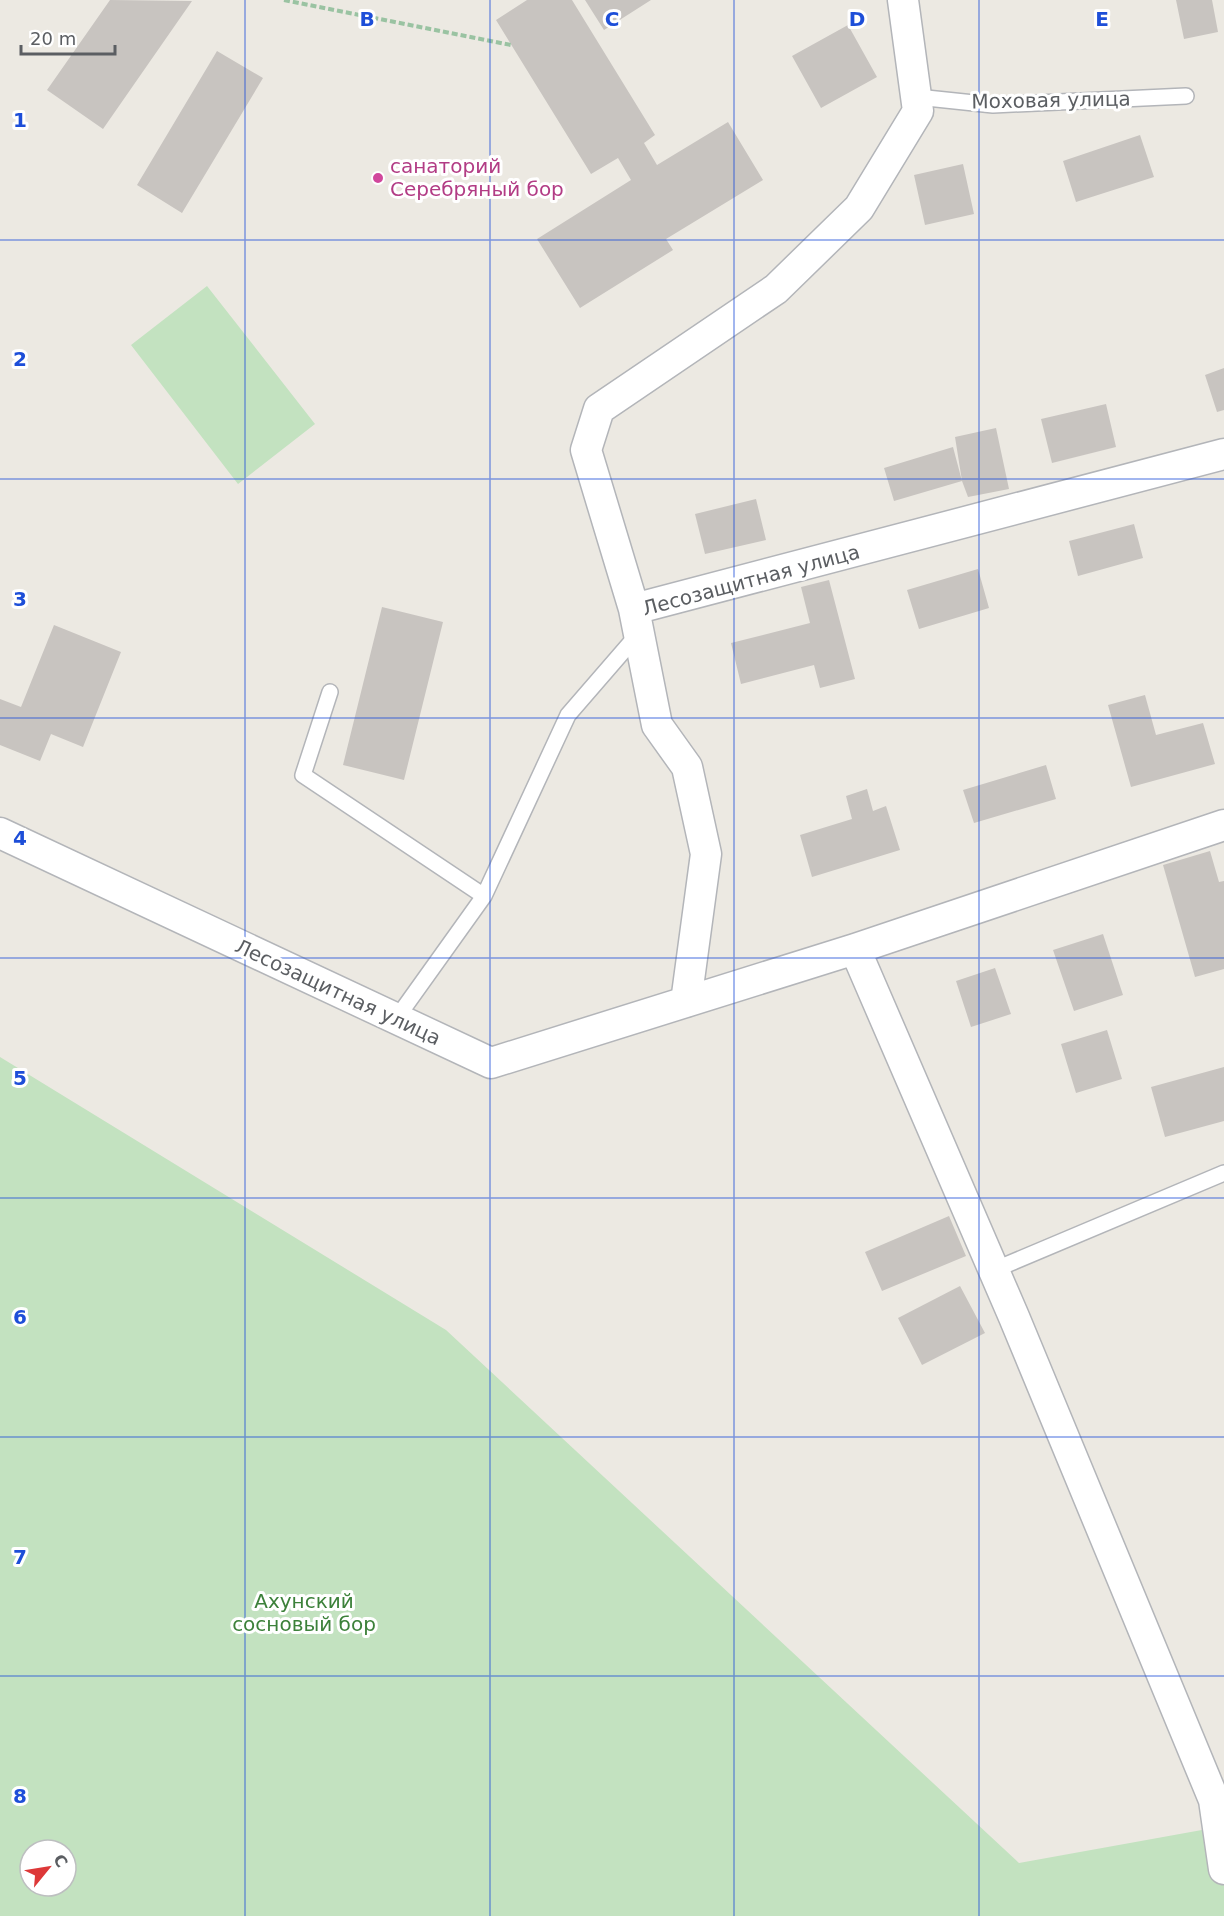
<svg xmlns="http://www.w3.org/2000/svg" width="1224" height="1916" viewBox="0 0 1224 1916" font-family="'DejaVu Sans',sans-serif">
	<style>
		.green { fill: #c3e2c0; fill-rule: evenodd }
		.building { fill: #c8c4c0 }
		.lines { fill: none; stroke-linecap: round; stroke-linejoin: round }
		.service-casing { stroke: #b3b5b9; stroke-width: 18 }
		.minor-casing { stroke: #b3b5b9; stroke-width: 33 }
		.path { stroke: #9ac3a2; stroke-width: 4; stroke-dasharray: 6 3; stroke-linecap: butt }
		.service { stroke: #fff; stroke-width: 15 }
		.minor { stroke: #fff; stroke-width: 30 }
		.grid { fill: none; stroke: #1d4ed8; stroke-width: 1.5; stroke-opacity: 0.55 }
		.hotel-dot { fill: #d1479c; stroke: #fff; stroke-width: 2 }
		.labels { text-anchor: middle; stroke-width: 6; stroke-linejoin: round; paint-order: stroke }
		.street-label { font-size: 20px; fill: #5b5e62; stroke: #fff }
		.hotel-label { font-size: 20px; fill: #b23c85; stroke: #fff; text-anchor: start }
		.park-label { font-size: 20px; fill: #3c813a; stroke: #fff }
		.grid-label { font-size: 20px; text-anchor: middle; font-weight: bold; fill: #1d4ed8; stroke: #fff; stroke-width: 6; stroke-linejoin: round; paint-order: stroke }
	</style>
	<rect width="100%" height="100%" fill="#ece9e2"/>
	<path class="green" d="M207,286l108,138 -77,60 -107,-139z
		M0,1057l446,273 573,533 205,-37v90h-1224zM30,1850h36v36h-36z"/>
	<path class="building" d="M110,0l82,1 -89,128 -56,-39z
		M527,0h45l83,135 -11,8 13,22 71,-43 35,58 -97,59 7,11 -93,58 -43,-69 94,-59 -13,-22 -27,16 -95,-154z
		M585,0h66l-47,30z
		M1176,0h36l6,32 -34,7z
		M848,25l29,52 -56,31 -29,-52z
		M217,51l46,27 -81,135 -45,-28z
		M1140,135l14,42 -78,25 -13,-41z
		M963,164l11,50 -49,11 -11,-50z
		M1224,368v42l-7,2 -12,-37z
		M1106,404l10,43 -64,16 -11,-44z
		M996,428l13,61 -41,8 -6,-16 -7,-44z
		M953,447l9,34 -68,20 -10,-33z
		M756,499l10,41 -61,14 -10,-40z
		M1134,524l9,34 -65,18 -9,-35z
		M978,569l11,39 -70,21 -12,-39z
		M829,580l26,99 -35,9 -6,-23 -73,19 -10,-41 79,-20 -9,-36z
		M382,607l61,15 -39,158 -61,-15z
		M54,625l67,27 -38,95 -32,-13 -11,27 -40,-16v-46l21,8z
		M1145,695l11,40 47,-12 12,41 -84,23 -23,-82z
		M1046,765l10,34 -82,24 -11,-33z
		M867,789l6,22 13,-5 14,44 -88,27 -12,-42 52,-16 -6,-23z
		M1210,851l9,31 5,-1v88l-29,8 -32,-112z
		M1103,934l20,61 -49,16 -21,-61z
		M995,968l16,46 -40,13 -15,-46z
		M1107,1030l15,49 -46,14 -15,-49z
		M1224,1067v54l-59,16 -14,-50z
		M949,1216l17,40 -84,35 -17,-39z
		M960,1286l25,47 -63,32 -24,-47z"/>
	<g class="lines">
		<defs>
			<path id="service" d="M917,97l76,8 193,-9
				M330,692l-27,83 181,121
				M396,1019l88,-123 84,-181 71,-82
				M994,1270l230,-97"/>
			<path id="minor" d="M634,609l-48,-159 13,-41 177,-120 83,-81 59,-97 -15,-111
				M0,833l491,230 364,-114 369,-124
				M855,949l159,368 200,483 10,69
				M686,1002l20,-148 -19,-87 -30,-42 -23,-116 590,-155"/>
		</defs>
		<use href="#service" class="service-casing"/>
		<use href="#minor" class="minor-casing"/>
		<path class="path" d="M284,0l227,45"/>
		<use href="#service" class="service"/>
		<use href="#minor" class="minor"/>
	</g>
	<path class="grid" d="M245,0v1916M490,0v1916M734,0v1916M979,0v1916M0,240h1224M0,479h1224M0,718h1224M0,958h1224M0,1198h1224M0,1437h1224M0,1676h1224"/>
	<circle class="hotel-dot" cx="378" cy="178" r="6"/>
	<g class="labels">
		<g class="street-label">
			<text transform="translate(1051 100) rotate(-1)" y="7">Моховая улица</text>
			<text transform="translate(751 580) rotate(-15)" y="7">Лесозащитная улица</text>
			<text transform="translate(338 992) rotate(25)" y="7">Лесозащитная улица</text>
		</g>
		<g class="hotel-label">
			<text x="390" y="173">санаторий<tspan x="390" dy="23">Серебряный бор</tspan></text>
		</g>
		<g class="park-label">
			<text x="304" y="1608">Ахунский<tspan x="304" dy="23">сосновый бор</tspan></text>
		</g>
	</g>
	<g class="grid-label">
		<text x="367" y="26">B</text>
		<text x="612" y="26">C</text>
		<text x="857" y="26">D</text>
		<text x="1102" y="26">E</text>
		<text x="20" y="127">1</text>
		<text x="20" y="366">2</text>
		<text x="20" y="606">3</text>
		<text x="20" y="845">4</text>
		<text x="20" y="1085">5</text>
		<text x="20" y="1324">6</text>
		<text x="20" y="1564">7</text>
		<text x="20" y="1803">8</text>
	</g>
	<g transform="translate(48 1868) rotate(60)"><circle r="28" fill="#ffffff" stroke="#bdbfc0" stroke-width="1.5"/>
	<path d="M0-4.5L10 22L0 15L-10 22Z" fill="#dd3838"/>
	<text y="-9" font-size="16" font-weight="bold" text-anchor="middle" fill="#5b5e62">С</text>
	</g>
	<path d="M21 45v9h94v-9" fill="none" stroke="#5b5e62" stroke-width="3"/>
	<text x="30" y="45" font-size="18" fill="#5b5e62" stroke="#ffffff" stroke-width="4.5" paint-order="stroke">20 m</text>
</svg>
